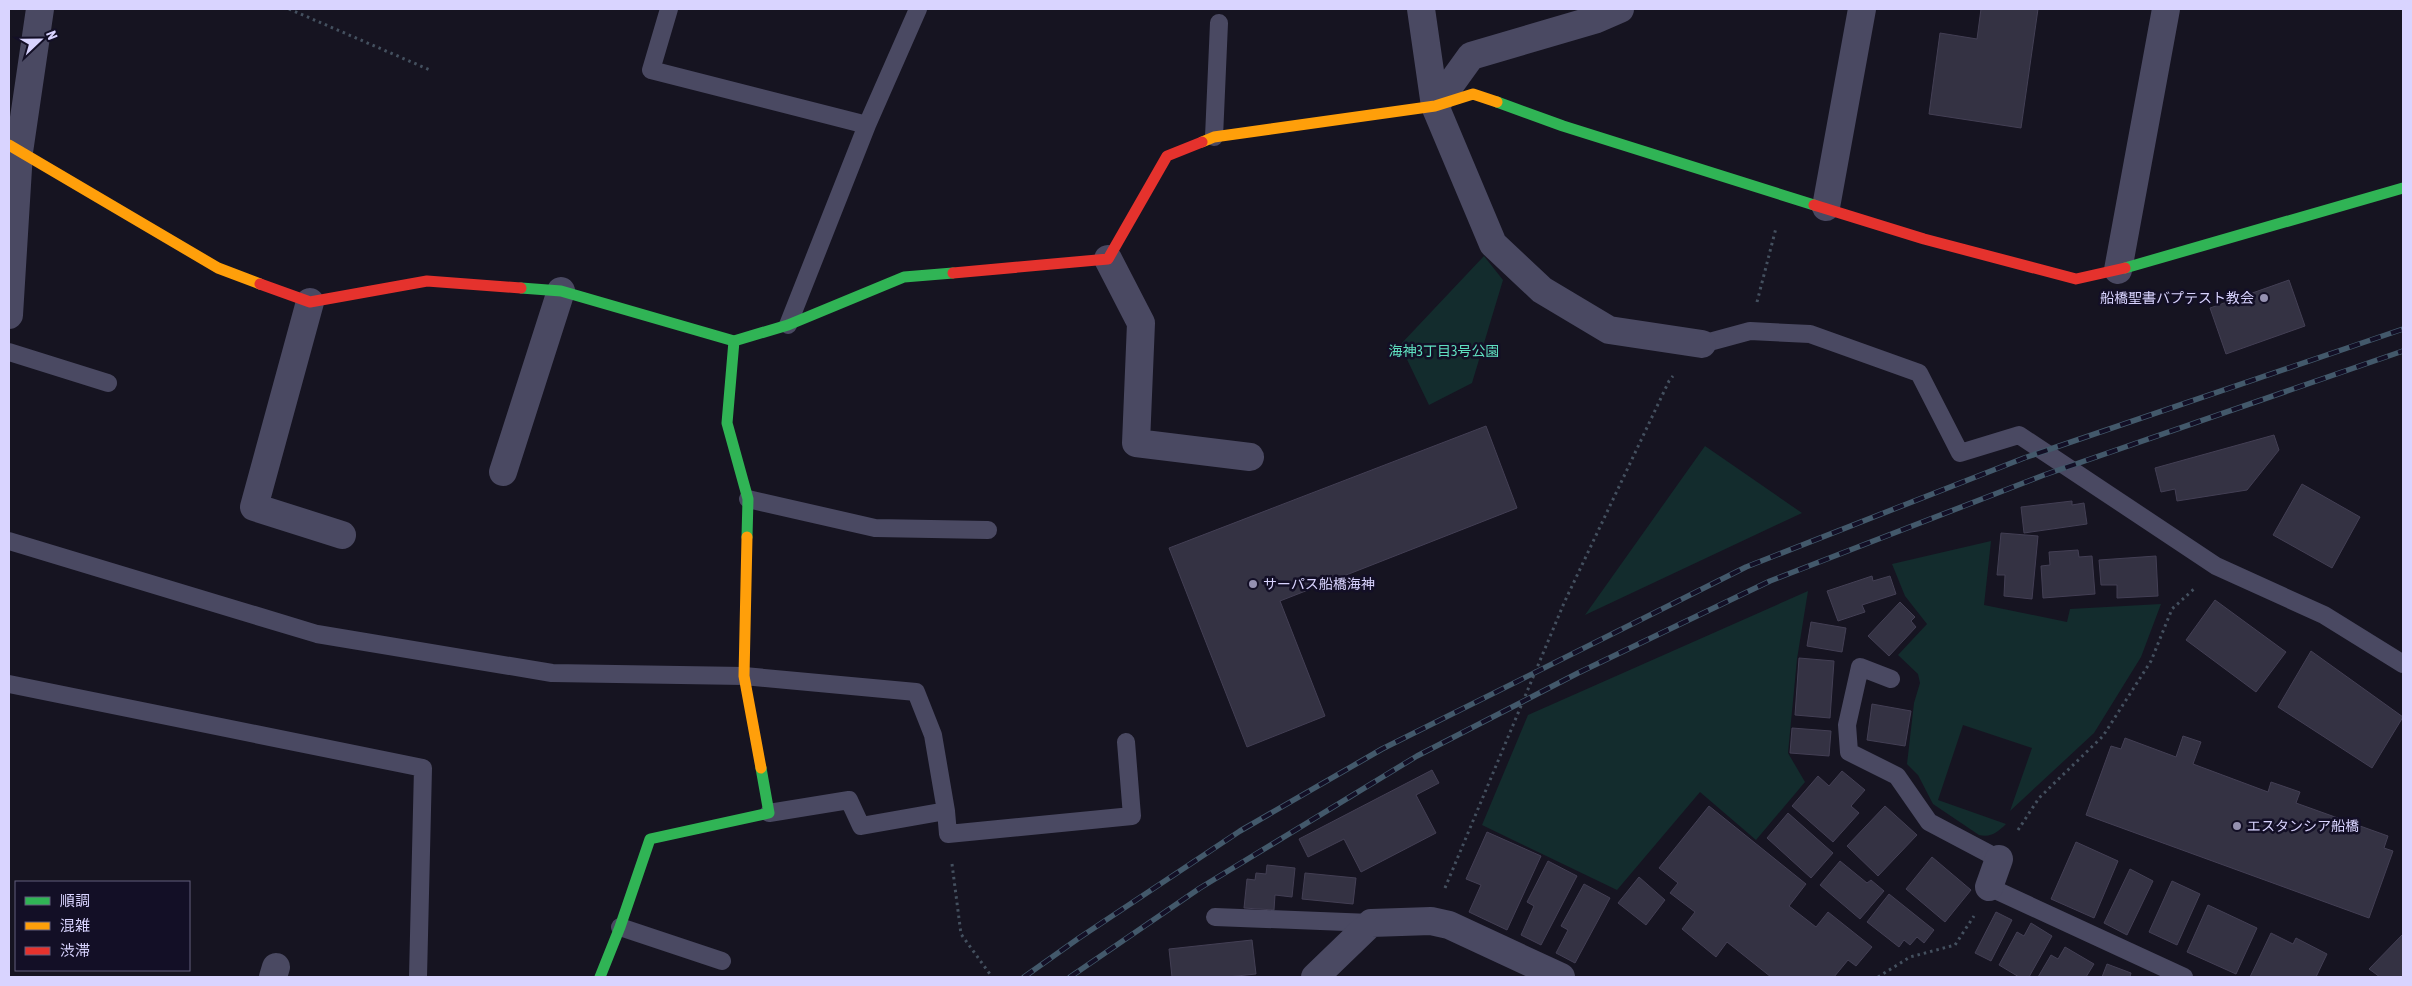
<svg xmlns="http://www.w3.org/2000/svg" width="2412" height="986" viewBox="0 0 2412 986" font-family="'Asap Condensed','Noto Sans JP',sans-serif">
	<style>
		.green { fill: #132c2d }
		.building { fill: #343243; stroke: #433f54 }
		.lines { fill: none; stroke-linecap: round; stroke-linejoin: round }
		.path { stroke: #44505f; stroke-width: 3; stroke-dasharray: 2.5 4; stroke-linecap: butt }
		.lane { stroke: #4a4962; stroke-width: 18 }
		.street { stroke: #4a4962; stroke-width: 28 }
		.fast { stroke: #30b455; stroke-width: 11 }
		.slow { stroke: #ff9f0a; stroke-width: 11 }
		.jam { stroke: #e5322d; stroke-width: 11 }
		.rail-casing { stroke: #43596b; stroke-width: 5.5 }
		.rail { stroke: #130f26; stroke-width: 4; stroke-dasharray: 11; stroke-linecap: butt }
		.poi-dot { fill: #9591b1; stroke: #130f26; stroke-width: 2 }
		.labels { text-anchor: middle; stroke-width: 5; stroke-linejoin: round; paint-order: stroke }
		.poi-label { font-size: 14px; fill: #d9d4ff; stroke: #130f26; text-anchor: start }
		.park-label { font-size: 14px; fill: #5fe0c0; stroke: #130f26 }
	</style>
	<rect width="100%" height="100%" fill="#161421"/>
	<path class="green" d="M1484,256l19,24 -31,103 -43,22 -29,-60z
		M1705,446l97,67 -217,102z
		M1991,541l-7,64 83,17 3,-13 91,-5 -20,53 -47,76 -84,78 22,-63 -69,-23 -25,75 68,24c-8,8 -15,14 -27,11l-46,-31 -15,-29 -11,-11 7,-61 6,-20 -2,-9 -20,-19 29,-31 -22,-28 -13,-32z
		M1808,591l-11,68 -9,94 17,29 -49,58 -56,-48 -83,98 -135,-65 46,-110z"/>
	<path class="building" d="M1981,9h57l-17,119 -92,-14 11,-81 37,6z
		M2289,280l16,46 -79,28 -16,-46z
		M1486,426l31,82 -237,93 45,115 -78,31 -78,-199z
		M2274,435l5,15 -32,40 -70,11 -2,-12 -14,3 -6,-24z
		M2302,484l58,33 -28,51 -59,-33z
		M2072,501v4l12,-2 3,21 -63,9 -3,-26z
		M2001,533l37,3 -6,63 -28,-3 1,-21h-8z
		M2078,550l1,7 13,-1 3,38 -52,4 -2,-32 9,-1 -1,-13z
		M2156,556l2,40 -41,2v-13h-16l-2,-25z
		M1872,576l1,5 17,-5 6,18 -34,11 3,7 -27,9 -11,-30z
		M2215,600l71,52 -30,40 -70,-52z
		M1900,602l15,15 -4,4 5,6 -27,29 -21,-20z
		M1811,622l35,6 -4,24 -35,-6z
		M2311,651l92,66 -31,51 -94,-61z
		M1799,658l35,3 -4,57 -35,-3z
		M1872,704l39,7 -6,35 -38,-6z
		M1792,728l39,3 -2,25 -39,-3z
		M2183,736l18,6 -8,22 75,28 3,-10 29,10 -4,11 92,33 -4,12 9,3 -24,67 -283,-103 25,-69 10,3 4,-11 51,19z
		M1432,770l7,13 -23,12 20,38 -75,39 -17,-33 -36,18 -9,-18z
		M1842,771l23,19 -14,16 8,7 -26,29 -41,-36 26,-30 11,10z
		M1709,806l97,78 -17,22 27,21 12,-15 44,35 -16,19 -8,-6 -14,17h-63l-44,-35 -11,15 -34,-28 13,-17 -25,-19 8,-10 -19,-15z
		M1885,806l32,29 -39,41 -31,-30z
		M1788,813l45,40 -22,25 -44,-40z
		M1487,832l54,24 -34,74 -38,-18 12,-27 -15,-6z
		M2076,842l42,19 -24,57 -43,-19z
		M1932,857l39,33 -26,32 -39,-33z
		M1548,861l29,15 -36,69 -20,-10 13,-29 -7,-4z
		M1840,861l27,22 4,-3 13,11 -24,28 -40,-34z
		M1267,865l28,3 -3,29 -17,-2 -1,15 -30,-2 3,-29 8,1 1,-7 10,1z
		M2130,869l23,12 -26,54 -23,-12z
		M1305,873l51,5 -3,26 -51,-5z
		M1639,877l26,23 -19,25 -28,-22z
		M2172,881l28,13 -23,51 -28,-13z
		M1584,884l26,14 -35,65 -19,-10 12,-23 -7,-4z
		M1889,894l45,36 -10,13 -7,-6 -7,8 -6,-5 -5,7 -32,-25z
		M2208,905l49,23 -21,46 -49,-22z
		M1996,912l16,8 -21,41 -16,-8z
		M2031,923l21,13 -23,41h-10l-20,-12 18,-33 7,4z
		M2271,933l22,11 3,-6 31,16 -11,23h-66z
		M2403,934v43h-23l-11,-8z
		M1252,940l4,34 -29,3h-55l-3,-28z
		M2065,947l29,17 -8,13h-48l13,-22 7,4z
		M2107,964l24,9 -1,4h-28z"/>
	<g class="lines">
		<path class="path" d="M289,9l141,61
			M1757,302l19,-74
			M2018,830l21,-32 64,-62 48,-75 21,-52 23,-21
			M952,864l9,70 31,43
			M1445,888l119,-285 105,-222 4,-5
			M1878,977l32,-20 45,-12 19,-29"/>
		<path class="lane" d="M669,9l-18,61 216,55
			M1214,137l5,-114
			M788,325l79,-200 51,-116
			M1702,344l48,-13 60,3 109,39 41,80 59,-18 197,131 108,49 79,49
			M9,352l99,31
			M748,499l127,29 113,2
			M9,541l308,93 235,39 192,3 172,16 17,43 13,76
			M1891,679l-31,-12 -13,58 2,27 48,24 32,46 70,37
			M9,684l414,84 -5,209
			M769,813l80,-13 12,26 85,-15 2,23 184,-18 -6,-74
			M1989,887l195,90
			M1215,917l156,6
			M620,927l102,34"/>
		<path class="street" d="M1421,9l14,97 58,138 49,46 67,40 93,14
			M1435,106l36,-50 126,-37 23,-10
			M1826,207l36,-198
			M1108,259l33,64 -5,120 114,14
			M2118,270l48,-261
			M310,302l-56,205 88,28
			M9,315l10,-163 21,-143
			M503,472l58,-181
			M1989,887l10,-28
			M273,977l3,-10
			M1315,977l56,-54 60,-2 18,4 112,52"/>
		<path class="fast" d="M1497,102l66,24 251,79
			M2125,268l278,-80
			M521,288l40,3 173,50 54,-16 116,-48 49,-4
			M734,341l-7,82 21,76 -1,38
			M600,977l20,-50 30,-88 119,-26 -8,-45"/>
		<path class="slow" d="M1202,142l12,-5 221,-31 38,-12 24,8
			M9,145l209,123 42,16
			M747,537l-3,139 17,92"/>
		<path class="jam" d="M1814,205l110,34 152,40 49,-11
			M953,273l155,-14 59,-103 35,-14
			M260,284l50,18 117,-21 94,7"/>
		<defs>
			<path id="rail" d="M1024,977l55,-39 161,-107 142,-82 364,-182 278,-109 379,-129
				M1070,977l130,-89 217,-132 161,-83 192,-92 274,-106 359,-124"/>
		</defs>
		<use href="#rail" class="rail-casing"/>
		<use href="#rail" class="rail"/>
	</g>
	<g class="poi-dot">
		<circle cx="2264" cy="298" r="5"/>
		<circle cx="1253" cy="584" r="5"/>
		<circle cx="2237" cy="826" r="5"/>
	</g>
	<g class="labels">
		<g class="poi-label">
			<text x="2254" y="303" text-anchor="end">船橋聖書バプテスト教会</text>
			<text x="1263" y="589">サーパス船橋海神</text>
			<text x="2247" y="831">エスタンシア船橋</text>
		</g>
		<g class="park-label">
			<text x="1444" y="356">海神3丁目3号公園</text>
		</g>
	</g>
	<rect width="2412" height="986" fill="none" stroke="#d9d4ff" stroke-width="20"/>
	<rect x="15" y="881" width="175" height="90" fill="#130f26" stroke="#625e7d"/>
	<rect x="25" y="897" width="25" height="8" fill="#30b455" stroke="#625e7d"/>
	<text x="60" y="906" font-size="15" fill="#d9d4ff">順調</text>
	<rect x="25" y="922" width="25" height="8" fill="#ff9f0a" stroke="#625e7d"/>
	<text x="60" y="931" font-size="15" fill="#d9d4ff">混雑</text>
	<rect x="25" y="947" width="25" height="8" fill="#e5322d" stroke="#625e7d"/>
	<text x="60" y="956" font-size="15" fill="#d9d4ff">渋滞</text>
	<g transform="translate(40 40) rotate(68)" stroke="#130f26" stroke-width="4" paint-order="stroke">
	<path d="M0-4L9 19L0 12L-9 19Z" fill="#d9d4ff"/>
	<text y="-8" font-size="14" font-weight="bold" text-anchor="middle" fill="#d9d4ff">N</text>
	</g>
</svg>
